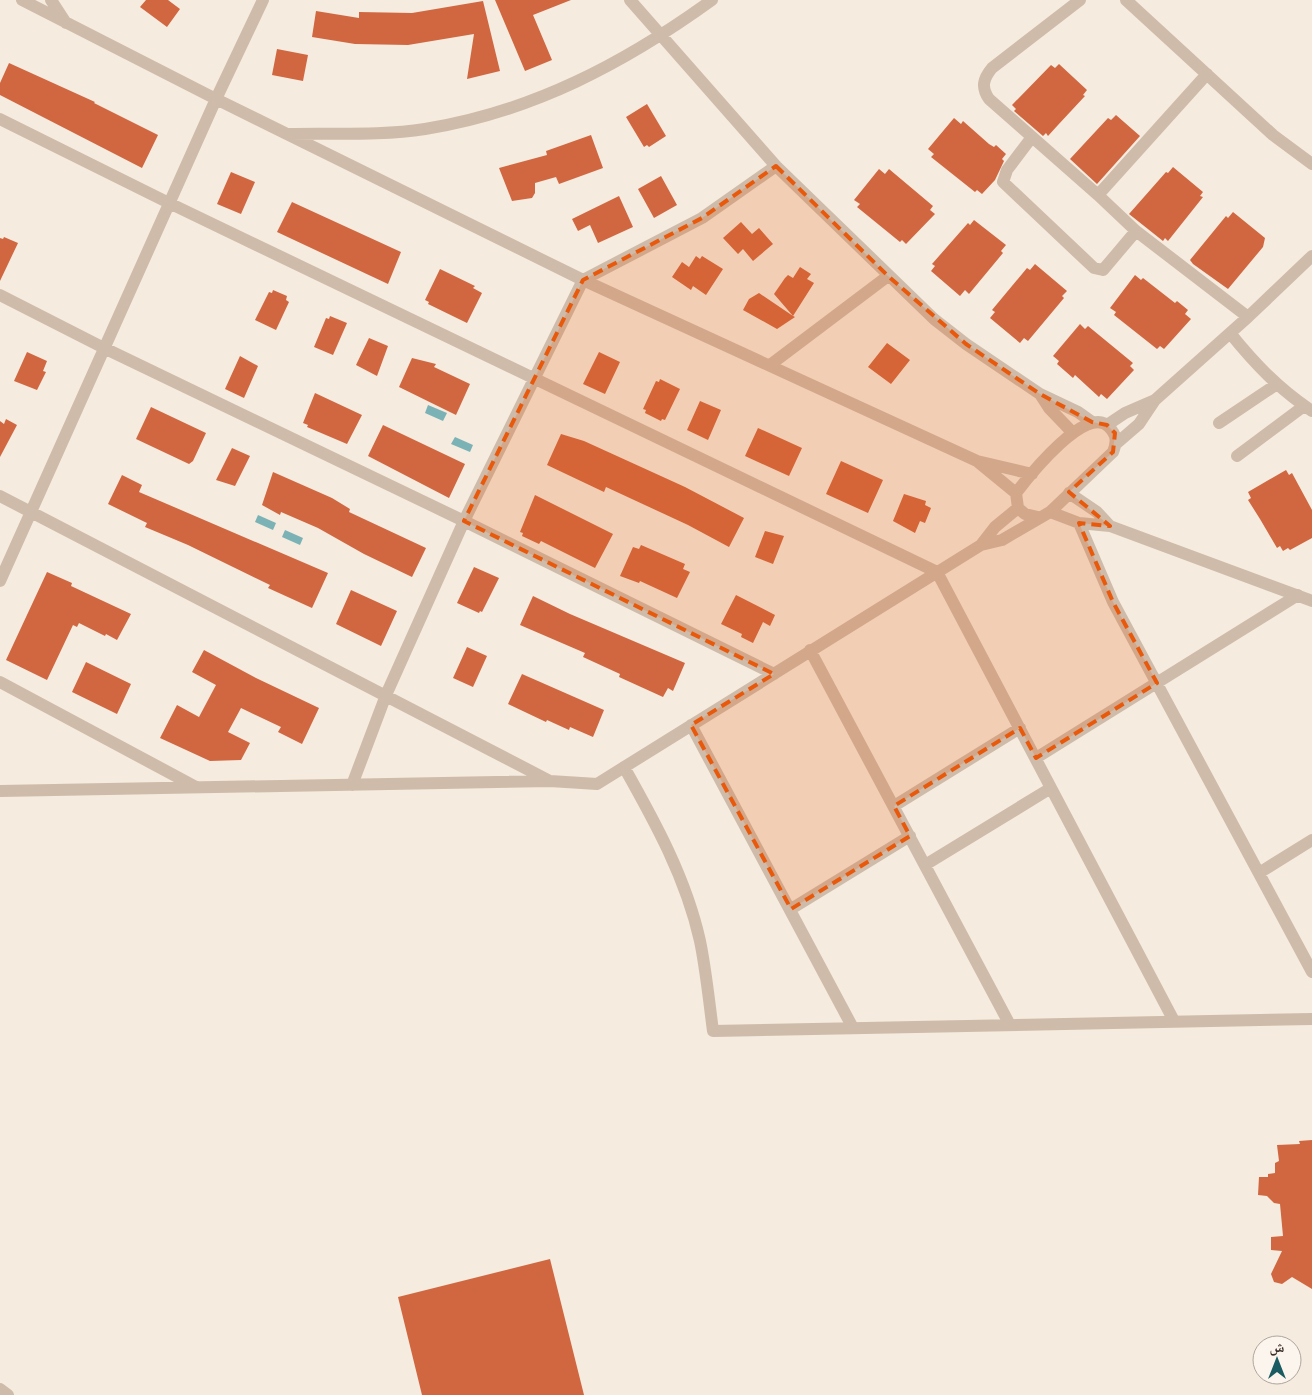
<svg xmlns="http://www.w3.org/2000/svg" width="1312" height="1395" viewBox="0 0 1312 1395" font-family="Figtree,'Noto Naskh Arabic',sans-serif">
	<style>
		.water { fill: #7bb2b6 }
		.building { fill: #d16741 }
		.lines { fill: none; stroke-linecap: round; stroke-linejoin: round }
		.minor { stroke: #cfbba9; stroke-width: 12 }
		.marked { fill: #e8590c; fill-opacity: 0.2; stroke: #e8590c; stroke-width: 4; stroke-dasharray: 10 6; stroke-linejoin: round }
	</style>
	<rect width="100%" height="100%" fill="#f5ebdf"/>
	<path class="water" d="M428,405l19,8 -4,8 -18,-8z
		M455,437l18,8 -3,7 -19,-8z
		M258,515l18,8 -3,7 -18,-8z
		M285,530l18,8 -3,7 -18,-8z"/>
	<path class="building" d="M146,0h22l12,9 -13,18 -27,-20z
		M495,0h76l-38,15 19,45 -27,11z
		M483,1l17,70 -33,8 7,-45 -66,11 -53,-1 -43,-7 4,-26 43,7v-6l53,1z
		M277,49l31,6 -5,26 -31,-6z
		M9,63l86,39 -1,1 64,32 -16,33 -142,-73v-12z
		M1059,64l28,26 -4,5 2,1 -27,29 -10,11 -2,-3 -3,3 -29,-25 2,-2 -4,-4 39,-40 4,3z
		M647,104l19,32 -17,11 -2,-2 -3,2 -18,-30z
		M1116,115l24,21 -43,48 -27,-25 38,-41 3,2z
		M954,118l7,6 2,-3 26,23 5,3 2,-2 10,9 -4,5 2,2 -9,19 -13,14 -5,-4 -2,2 -44,-35 3,-3 -6,-5z
		M591,135l12,33 -44,16 -3,-7 -21,6v10l-3,5 -20,3 -13,-33 48,-13 -1,-4z
		M1173,167l30,25 -3,4 3,1 -35,44 -3,-3 -2,3 -34,-27 37,-42 2,1z
		M879,169l6,5 4,-5 44,37 -3,4 5,4 -29,30 -4,-4 -2,2 -43,-35 3,-3 -6,-4z
		M231,172l24,10 -14,32 -24,-10z
		M661,176l16,29 -23,13 -16,-29z
		M619,196l14,31 -35,16 -8,-18 -12,6 -6,-12z
		M292,202l109,50 -13,32 -111,-52z
		M1233,212l32,26 -2,9 -35,42 -35,-25 -3,-4 36,-44 2,2z
		M974,220l32,25 -5,6 2,2 -34,41 -4,-4 -5,6 -29,-25 4,-5 -3,-2 36,-41 2,2z
		M741,222l11,12 7,-6 14,16 -20,17 -10,-12 -5,5 -15,-16z
		M4,237l14,6 -18,38v-43l3,1z
		M696,256l4,3 2,-3 21,13 -17,26 -13,-9 -2,4 -19,-13 10,-15 7,5z
		M1035,264l32,27 -5,5 2,2 -36,43 -4,-3 -4,5 -30,-25 5,-6 -3,-2 35,-42 3,2z
		M800,267l11,7 -4,5 7,4 -21,33 2,1 -18,12 -34,-19 6,-11 10,-6 34,23 -19,-22 11,-16 3,-3 5,3z
		M440,269l35,17 -2,2 9,5 -15,30 -39,-19 1,-2 -4,-2z
		M1135,275l6,5 2,-2 32,25 2,-2 11,9 -3,4 6,5 -27,30 -4,-3 -3,3 -43,-34 2,-3 -6,-4z
		M273,290l14,6 -1,4 3,2 -13,28 -21,-10 14,-28 3,1z
		M330,316l17,7 -14,32 -19,-8 12,-29 3,1z
		M1080,324l5,5 3,-3 45,37 -3,3 4,4 -27,29 -6,-5 -2,3 -24,-22 -2,3 -16,-14 2,-3 -6,-5z
		M369,338l19,8 -11,30 -21,-11z
		M887,343l23,17 -19,24 -23,-17z
		M27,352l20,9 -4,10 3,1 -9,18 -23,-9z
		M599,352l21,10 -15,32 -22,-10z
		M240,356l18,10 -14,32 -19,-9z
		M412,358l24,6 -2,3 36,17 -14,31 -57,-28z
		M660,379l20,10 -15,31 -3,-1 -1,2 -16,-8 1,-3 -3,-1 13,-28 3,1z
		M315,393l47,22 -15,29 -40,-17 1,-2 -5,-2z
		M700,401l21,9 -13,30 -21,-10z
		M151,407l55,26 -13,28 -4,3 -53,-25z
		M6,419l11,6 -17,32v-36l4,3z
		M383,425l82,39 -16,34 -81,-42z
		M758,428l44,20 -13,28 -44,-20z
		M561,434l23,7 101,46 59,31 -15,29 -41,-22 -82,-38 -2,5 -57,-27z
		M232,448l18,8 -15,30 -19,-6z
		M841,461l42,19 -15,33 -42,-19z
		M1286,470l3,5 3,-2 20,37v28l-22,12 -2,-2 -5,3 -3,-5 -3,2 -17,-29 -12,-19 3,-2 -3,-6z
		M273,472l59,26 18,11 -1,3 77,36 -14,29 -48,-23 -46,-26 -37,-16 -1,3 -18,-10z
		M122,475l20,10 -3,7 189,81 -16,35 -44,-20 2,-3 -82,-40 -43,-18 2,-4 -39,-19z
		M904,494l22,7 -1,4 6,3 -6,15 -5,-2 -5,12 -22,-12z
		M535,495l78,39 -18,34 -54,-27 -2,3 -17,-8 1,-3 -3,-1z
		M765,531l19,5 -11,28 -18,-7z
		M641,545l44,19 -2,5 7,3 -13,26 -37,-17 -1,2 -19,-7 13,-29 6,2z
		M474,567l25,11 -17,34 -2,-1 -1,2 -22,-10z
		M47,572l25,11 -1,3 60,28 -14,26 -11,-6 -1,2 -26,-13 -2,4 -4,-2 -26,55 -41,-20z
		M351,590l46,21 -16,35 -45,-22z
		M736,595l39,20 -5,11 -7,-4 -10,21 -12,-6 1,-3 -21,-10z
		M533,596l37,18 115,49 -12,28 -5,-3 -5,9 -44,-20 1,-3 -37,-17 2,-4 -65,-28z
		M467,647l20,9 -14,31 -20,-9z
		M204,650l52,28 63,30 -17,36 -24,-12 3,-5 -40,-19 -13,24 22,11 -9,17 -31,1 -50,-23 17,-33 22,12 17,-32 -24,-13z
		M86,662l45,22 -14,30 -45,-22z
		M522,674l82,36 -11,27 -23,-10 -1,3 -22,-10 -1,2 -38,-18z
		M1312,1140v149l-20,-12 -10,7 -8,-2 -3,-8 11,-23 -11,-1v-13l12,-1 -3,-32 -6,-1 -7,-7 -9,-1 1,-18h9v-3l7,-1v-10l4,-2 -2,-16 23,-1 -1,-3z
		M550,1259l34,136h-162l-24,-98z"/>
	<g class="lines">
		<path class="minor" d="M22,0l194,99 367,181 394,181 55,13
			M51,0l15,23
			M630,0l146,166 158,153 32,25 74,50 38,18 14,10
			M1080,0l-88,68c-9,11 -11,19 -3,31l109,96 109,-121
			M1126,0l147,135 39,29
			M0,119l169,84 768,369 237,449
			M289,134c45,-1 92,2 136,-5 107,-17 200,-66 287,-129
			M1032,137l-25,33 -4,12 91,86 9,2 33,-39
			M1098,195l38,36 112,86
			M0,295l104,53 360,173 310,153
			M1230,333c25,31 49,56 82,78
			M770,365l118,-89
			M1040,394l9,14 23,24
			M1219,423l58,-39
			M1107,425l18,-12 30,-13
			M1117,443l22,-19 16,-24 93,-83 64,-61
			M1237,456l67,-50
			M977,461l39,32
			M1069,493l28,19 13,14
			M0,496l548,284
			M1050,512l29,11 31,3 202,75
			M1079,523l34,79 199,370
			M981,545l14,-18 23,-19
			M0,581l216,-482 47,-99
			M810,650l200,375
			M0,682l196,105
			M691,725l162,303
			M1036,758l262,-163
			M624,767c31,55 62,111 76,174 6,29 9,60 13,90l599,-12
			M352,785l34,-90 78,-174 119,-241 119,-62 74,-52
			M0,791l550,-10 47,3 384,-239 21,-5 48,-28 63,-60c4,-10 4,-17 -4,-25 -22,-24 -80,49 -93,66l2,15 7,6 13,3
			M894,806l126,-78
			M925,865l126,-77
			M1259,873l53,-33
			M791,909l119,-73
			M0,1389l8,6"/>
	</g>
	<path class="marked" d="M776,166l112,110 78,68 74,50 52,28 15,3 8,8 -2,19 -44,40 41,34 -31,-3 34,79 44,81 -121,75 -16,-30 -126,78 16,30 -119,73 -100,-184 83,-51 -310,-153 119,-241 119,-62z"/>
	<g transform="translate(1277 1360)"><circle r="24" fill="#fcf5ed" stroke="#afa69f"/>
	<path d="M0-4L9 19L0 12L-9 19Z" fill="#1a5c62"/>
	<text y="-8" font-size="14" font-weight="bold" text-anchor="middle" fill="#3c302a">ش</text>
	</g>
</svg>
